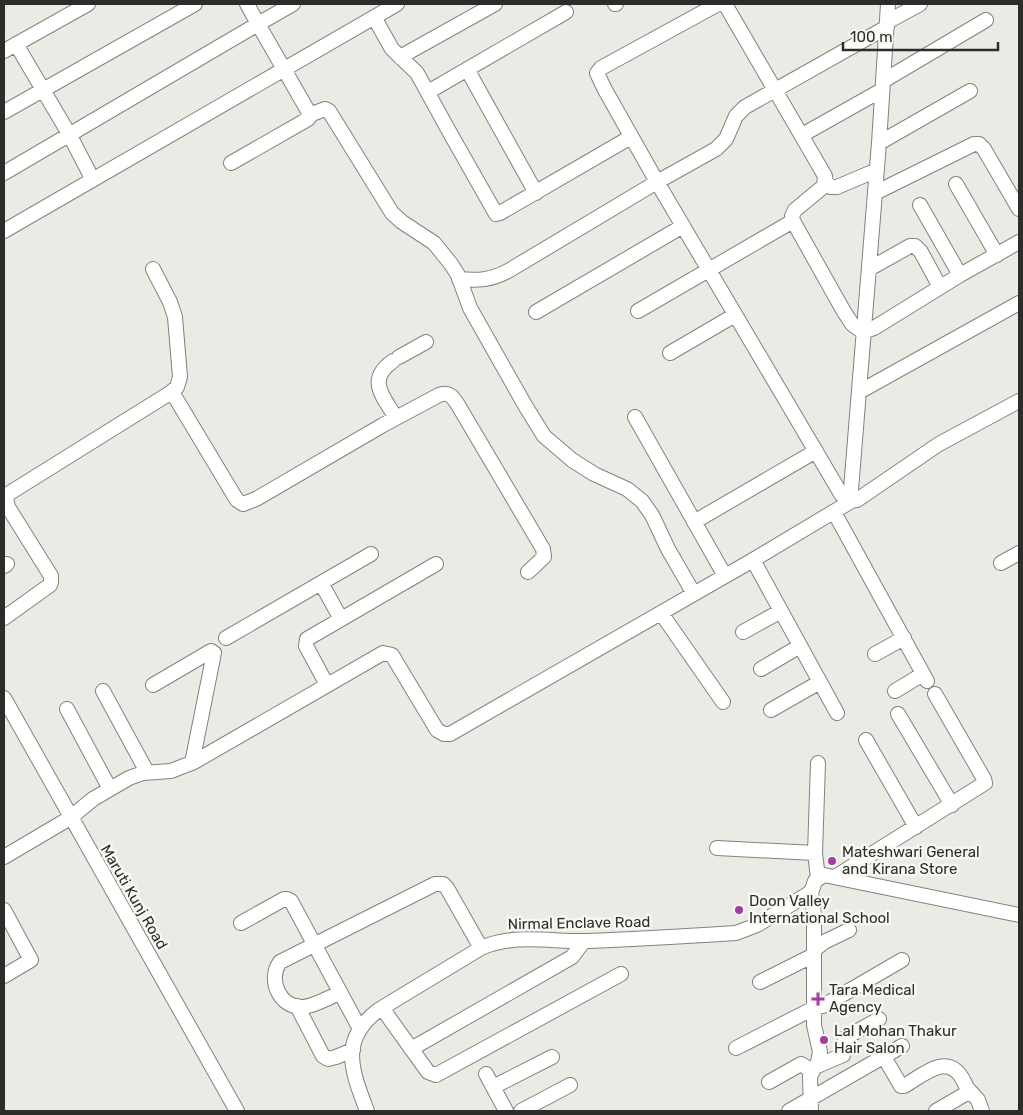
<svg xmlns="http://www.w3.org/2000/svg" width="1023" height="1115" viewBox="0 0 1023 1115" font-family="Rubik,sans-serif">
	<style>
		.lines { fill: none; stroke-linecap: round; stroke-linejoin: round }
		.minor-casing { stroke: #82837d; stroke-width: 16 }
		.minor { stroke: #fff; stroke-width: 14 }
		.poi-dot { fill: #a23da2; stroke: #f7f8f1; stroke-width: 2 }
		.labels { text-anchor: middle; stroke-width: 5; stroke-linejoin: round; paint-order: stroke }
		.poi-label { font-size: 15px; fill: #2c2d2a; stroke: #f7f8f1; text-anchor: start }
		.street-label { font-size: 15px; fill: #2c2d2a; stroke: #f7f8f1 }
	</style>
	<rect width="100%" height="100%" fill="#eaebe4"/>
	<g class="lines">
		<defs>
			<path id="minor" d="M247,4l11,20 35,-20
				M615,4h1
				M718,4l-117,64 -4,5 7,15 53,94 184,312 7,7 9,-1 82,-56 80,-43
				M725,4l100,172 -1,10 -29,24 -3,6 1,5 50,89 9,14 11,8 11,-4 86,-53 59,-33
				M374,17l18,32 25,24 33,60 46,81 4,-1 131,-76
				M887,22l33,-18
				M16,44l53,90 24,46
				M4,51l84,-47
				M400,57l95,-53
				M467,69l69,124
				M883,81l103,-61
				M428,92l138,-80
				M4,112l191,-108
				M802,135l80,-45
				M879,143l91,-52
				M231,163l77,-44 4,-5
				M4,173l254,-149 50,87 4,3 13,-5 4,2 63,102 10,9 32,21 17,21 7,11 12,33 56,99 18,29 28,24 22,14 33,15 15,12 10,14 16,34 26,45
				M825,182l6,5h6l40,-17
				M956,184l41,71
				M875,193l99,-49h5l5,5 35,60
				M920,205l40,70
				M4,231l393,-227
				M869,269l41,-23h5l6,6 19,35
				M459,279c19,2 32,1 49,-8l149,-89 59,-33 10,-10 10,-23 9,-9 142,-80
				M638,311l155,-90
				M536,312l147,-86
				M670,353l65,-38
				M399,357l27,-15
				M393,361c-27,19 -10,35 3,57
				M172,392l60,100 5,8 6,4 13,-5 127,-74 56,-30c10,-4 14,2 19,10l85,144 1,8 -16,15
				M859,392l160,-89
				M635,417l90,159
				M834,512l93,169
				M694,522l122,-71
				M753,560l84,153
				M1001,563l18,-10
				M4,566l3,-2
				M321,583l20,36
				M661,613l62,89
				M4,618l46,-33 1,-3v-6l-43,-69 -2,-8 2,-5 162,-101 7,-6 3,-10 -5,-60 -5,-15 -17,-33
				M743,632l38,-21
				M226,638l145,-84
				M875,654l29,-16
				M761,669l39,-23
				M153,685l58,-34 3,2 -22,110
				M327,685l-21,-39 1,-7 129,-75
				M103,691l44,81
				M895,691l28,-17
				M4,698l233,413
				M67,709l43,80
				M771,710l49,-28
				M898,714l54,91
				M866,740l50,87
				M717,848l98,5
				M4,857l66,-39 23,-19 36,-21 14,-5 28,-2 23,-9 189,-109 9,2 45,75 7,4h6l303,-174 97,-58 29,-359 9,-139
				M835,877l150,-94 -1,-4 -49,-85
				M818,878l-3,-25 3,-90
				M4,910l27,50 -27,16
				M241,923l43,-24h3l4,2 69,128
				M814,950l10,-8 25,-12
				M760,982l54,-27
				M340,993c-11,4 -25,13 -37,14 -23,1 -36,-27 -23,-45l155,-78h8l4,4 34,60
				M297,1006l26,50 5,3 8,-2 17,-7
				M382,1008l46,64 8,3 185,-101
				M736,1048l78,-40 9,-2 79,-46
				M411,1049l161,-92 12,-16
				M884,1057l17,29h3c18,-10 42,-34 58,-8 3,6 6,9 5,15l-31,18
				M815,1067l28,-12 2,-17 34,-19
				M486,1074l20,37
				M769,1082l32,-18 11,7
				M493,1087l59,-30
				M968,1089l10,11 4,11
				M367,1111c-15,-40 -29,-72 13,-102l101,-61c34,-15 70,-6 106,-7 50,-2 100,-5 149,-8l21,-8 51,-31 4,-4 3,-9 9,-6 195,40
				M521,1111l49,-26
				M789,1111l113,-65
				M811,1111l-1,-35 8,-14 2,-10 -6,-27v-110l-3,-23"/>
		</defs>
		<use href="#minor" class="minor-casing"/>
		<use href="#minor" class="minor"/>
	</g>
	<g class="poi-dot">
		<circle cx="832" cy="861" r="5"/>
		<circle cx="739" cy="910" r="5"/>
		<path d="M815.5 991.5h5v5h5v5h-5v5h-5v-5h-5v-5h5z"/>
		<circle cx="824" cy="1040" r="5"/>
	</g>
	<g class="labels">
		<g class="poi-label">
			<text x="842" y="857">Mateshwari General<tspan x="842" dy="17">and Kirana Store</tspan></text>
			<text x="749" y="906">Doon Valley<tspan x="749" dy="17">International School</tspan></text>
			<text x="829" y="995">Tara Medical<tspan x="829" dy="17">Agency</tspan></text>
			<text x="834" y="1036">Lal Mohan Thakur<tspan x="834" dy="17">Hair Salon</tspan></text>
		</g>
		<g class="street-label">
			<text transform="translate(134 897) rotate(60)" y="5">Maruti Kunj Road</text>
			<text transform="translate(579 923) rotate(-1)" y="5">Nirmal Enclave Road</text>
		</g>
	</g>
	<rect width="1023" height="1115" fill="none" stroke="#2c2d2a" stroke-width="10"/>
	<path d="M843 42v8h155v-8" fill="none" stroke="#2c2d2a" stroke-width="2.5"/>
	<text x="850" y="42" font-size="15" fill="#2c2d2a" stroke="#f7f8f1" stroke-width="4" paint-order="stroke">100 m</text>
</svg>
